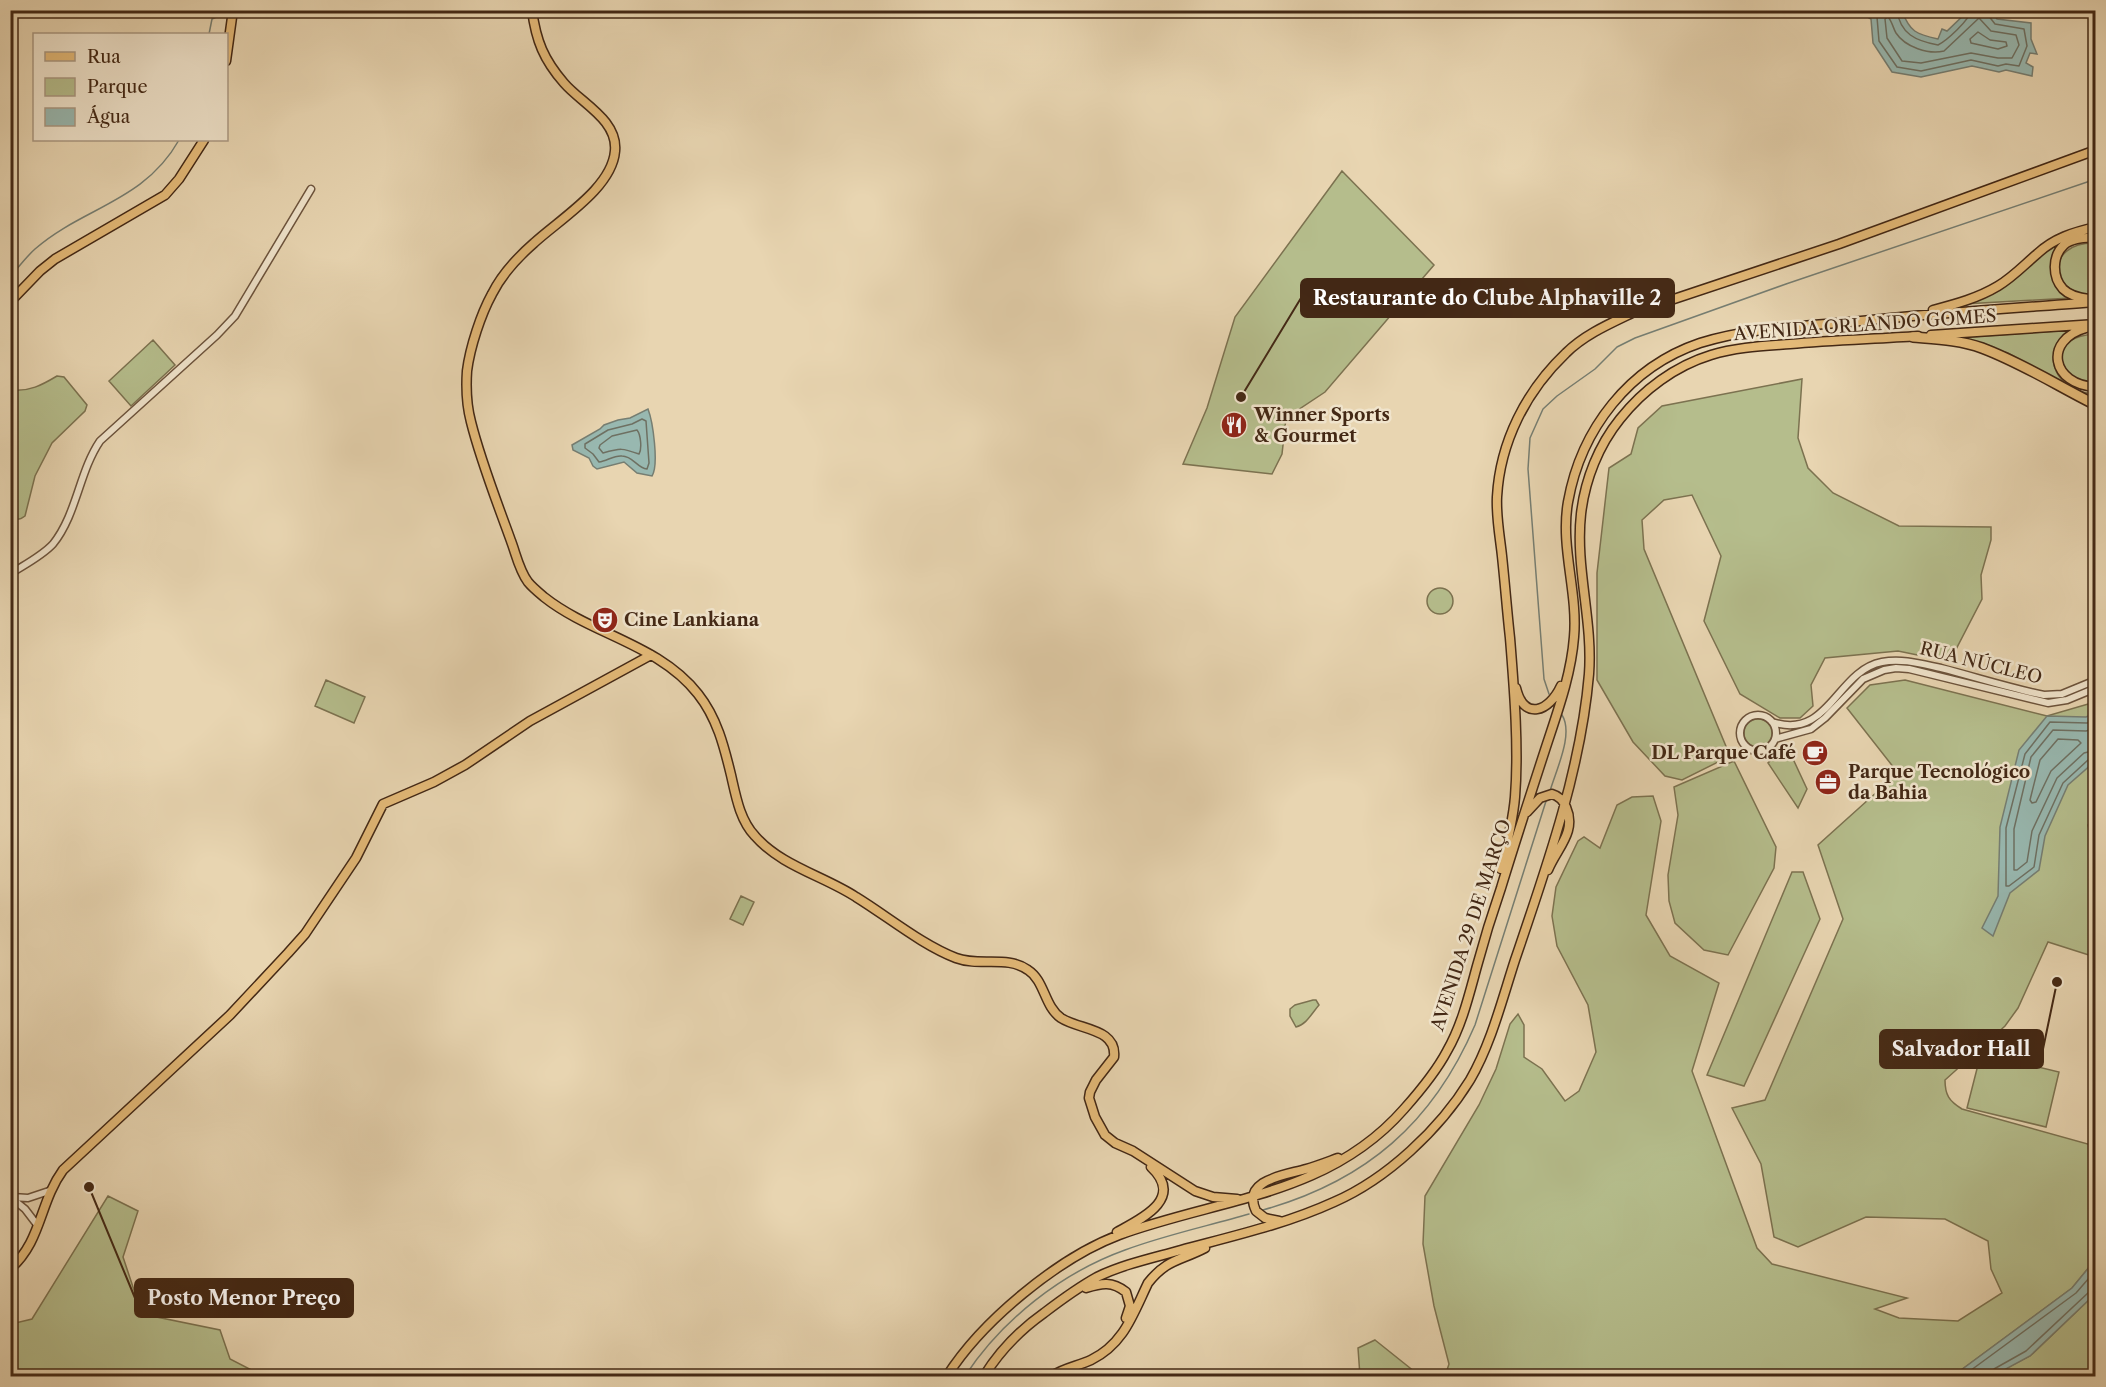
<svg xmlns="http://www.w3.org/2000/svg" width="2106" height="1387" viewBox="0 0 2106 1387" font-family="'Libre Caslon Text',serif">
	<style>
		.green { fill: #b5bd8c; stroke: #7c7250; stroke-width: 1.5 }
		.water { fill: #98b8b0; stroke: #767e72; stroke-width: 1.5 }
		.lines { fill: none; stroke-linecap: round; stroke-linejoin: round }
		.shore { stroke: #6e7062; stroke-width: 1.5 }
		.stream { stroke: #767e72; stroke-width: 1.5 }
		.minor-casing { stroke: #6c533c; stroke-width: 9 }
		.major-casing { stroke: #432815; stroke-width: 11 }
		.highway-casing { stroke: #432815; stroke-width: 12 }
		.minor { stroke: #f0e4cc; stroke-width: 6 }
		.major { stroke: #e4ba78; stroke-width: 8 }
		.highway { stroke: #e4ba78; stroke-width: 9 }
		.labels { text-anchor: middle; stroke-width: 5; stroke-linejoin: round; paint-order: stroke }
		.street-label { font-size: 18px; fill: #432815; stroke: #f0e4cc }
		.poi-label { font-size: 18px; font-weight: bold; fill: #432815; stroke: #f0e4cc; text-anchor: start }
		.leader { fill: none; stroke: #432815; stroke-width: 2 }
		.callout-dot { fill: #432815; stroke: #f0e4cc; stroke-width: 2 }
		.callout { fill: #432815; stroke: #432815; stroke-width: 2 }
		.callout-label { font-size: 20px; text-anchor: middle; font-weight: bold; fill: #fff }
	</style>
	<rect width="100%" height="100%" fill="#e8d5b1"/>
	<filter id="stains"><feTurbulence type="fractalNoise" baseFrequency=".00333" numOctaves="4"/><feColorMatrix values="0 0 0 0 .2 0 0 0 0 .09 0 0 0 0 .02 0 0 0 .5 -.17"/></filter>
	<radialGradient id="worn" r=".72"><stop offset=".6" stop-color="#630" stop-opacity="0"/><stop offset="1" stop-color="#630" stop-opacity=".3"/></radialGradient>
	<path class="green" d="M1342,171l92,94 -109,127 -39,26 -4,36 -10,20 -89,-10 24,-56 28,-91z
		M2095,230v5l-20,2 -23,27 19,34 -108,6 101,-64z
		M2095,243v51c-46,4 -52,-52 0,-51z
		M2071,330c-34,27 -14,61 24,64v7l-87,-48 -52,-15z
		M2095,334v50c-9,-2 -18,-3 -26,-9 -5,-4 -7,-11 -7,-17 -1,-19 19,-23 33,-24z
		M153,340l22,25 -44,41 -22,-25z
		M57,376l7,1 23,28 -2,6 -33,32 -17,33 -10,40c-5,4 -10,5 -15,0l1,-126c18,2 31,-5 46,-14z
		M1802,379l-4,59 10,30 25,25 66,33 92,1v13l-10,35 1,24 -29,56 -16,4 -39,-8 -73,7 -14,27 2,21 -13,12h-20l-40,-24 -36,-73 17,-65 -29,-61 -28,5 -22,20 2,29 86,207 -48,24 -17,-4 -32,-34 -36,-62v-107l12,-105 22,-14 7,-26 24,-22z
		M1427 601a13 13 0 1 1 26 0a13 13 0 1 1-26 0Z
		M326,680l39,17 -11,26 -39,-17z
		M1905,680l142,36 48,-14v109l-7,14 7,31v101l-47,-15 -30,66 -13,18 -60,54c0,15 4,21 17,29l133,37v114l-23,28 -119,88h-508l4,-12 -15,-58 -11,-62 2,-48 54,-91 17,-36 14,-45 8,-10 6,11v32l18,12 23,32 14,-10 17,-39 -8,-47 -31,-59 -5,-30 4,-29 22,-46 6,-4 16,11 17,-43 15,-8 21,-1 8,25 -15,94 24,41 49,27 -27,88 65,177 15,16 135,34 -32,11 24,9 59,3 44,-28 -11,-24 -3,-28 -43,-22 -79,-2 -68,30 -24,-10 -13,-73 -29,-56 33,-8 78,-181 -25,-74 80,-72 -51,-65 23,-23z
		M1744 733a14 14 0 1 1 28 0a14 14 0 1 1-28 0Z
		M1787,746l20,43 -9,19 -30,-45z
		M1734,761l42,86 -2,21 -46,87 -24,-5 -29,-27 -6,-22 -1,-26 10,-60 -4,-28z
		M1792,872h11l17,47 -76,167 -37,-11z
		M741,896l13,6 -11,23 -13,-6z
		M1313,1000h3l3,5c-7,8 -13,20 -23,22l-6,-11v-7l5,-4z
		M1981,1053l78,19 -13,55 -79,-19z
		M108,1196l30,15 -15,46 19,57 78,16 10,29 33,17h-252v-52l21,-5z
		M2095,1294v82h-104l39,-20z
		M1375,1340l45,36h-60l-2,-28z"/>
	<path class="water" d="M1863,11h39c8,21 14,23 36,28l4,-10 5,2 21,-20h24l5,8 34,4v16l6,15 -7,-1 -4,10 7,4 -1,9 -26,-6 -7,2 -27,-6 -51,11 -29,-5 -19,-29 -2,-24 -10,-6z
		M648,409c5,13 11,56 4,67l-15,-3 -13,-11 -27,7 -4,-3 -4,-8 -16,-8 -1,-5 28,-16 4,-4 14,-5 12,-2z
		M2095,713v50l-3,1 -24,21 -23,51 -6,34 -29,23 -17,43 -11,-8 16,-32 2,-69 19,-77 28,-34 39,1z
		M2095,1260v34l-65,62 -37,20h-40l119,-88z"/>
	<g class="lines">
		<path class="shore" d="M1868,10l9,7 2,24 18,26 24,4 50,-11 27,6 8,-2 13,2 8,-20 -3,-17 -29,-5 -7,-9 -1,-5
			M1897,10c3,24 19,31 41,35 8,-4 32,-25 33,-35
			M1888,17c4,4 5,11 8,16 9,14 33,22 48,18l35,-33 12,13 25,4 3,10 -7,13h-14l-27,-5 -50,10 -19,-2 -15,-23 -2,-19z
			M1978,32l12,8 16,2 1,4 -9,3 -27,-6 -1,-4z
			M642,419l4,2 3,42 -2,6c-10,-1 -14,-13 -25,-13 -8,-1 -15,5 -23,6l-6,-8 -8,-6v-4l23,-14 24,-6z
			M637,430c4,5 5,19 2,24 -17,-6 -18,-6 -36,-1l-4,-5 1,-3 12,-9z
			M2096,720l-9,3 -37,-1 -25,32 -19,74v58h3l25,-19 5,-32 24,-52 25,-23 8,-2
			M2096,728l-10,3 -33,-1 -22,27 -17,72v41h3l10,-8 5,-31 25,-53 27,-25 12,-3
			M2058,739l20,1 3,3 -30,28 -15,31 -4,1 -2,-3 10,-40z
			M1963,1376l113,-83 20,-23
			M1991,1376l3,-7 32,-18 63,-59 7,-1"/>
		<path class="stream" d="M209,34l3,-15 11,-5
			M10,277c8,-9 16,-20 25,-28 48,-42 109,-47 144,-109
			M1549,694l-5,-15 -16,-210 2,-31 13,-29 14,-13 38,-27 22,-22 18,-9 151,-54 310,-105
			M1550,791c6,-21 24,-57 12,-76
			M1263,1210c103,-29 170,-87 212,-185l72,-227
			M965,1376c37,-56 96,-103 160,-126 40,-15 83,-24 124,-36"/>
		<defs>
			<path id="minor" d="M10,574c14,-9 32,-18 43,-30 24,-30 26,-72 47,-103l117,-106 18,-19 76,-127
				M1740 733a18 18 0 1 1 36 0a18 18 0 1 1-36 0Z
				M1772,722c57,19 64,-51 110,-60 20,-4 40,2 59,6 35,9 69,20 103,27l18,-1 34,-14
				M1775,739l36,-10 14,-11 38,-39 21,-9 12,-2 13,1 139,34 19,-3 29,-12
				M10,1197l15,12 13,17
				M12,1197l16,1 21,-7"/>
			<path id="major" d="M532,10c4,31 12,50 32,73 17,20 54,37 51,68 -3,37 -55,68 -81,92 -16,14 -32,31 -42,51 -11,20 -22,53 -25,77 -1,15 0,36 4,51 10,40 26,80 40,119 5,13 8,29 17,41 4,5 10,10 16,15 48,38 115,47 154,97 19,24 26,52 33,81 5,22 9,45 24,61 26,30 69,40 101,61 31,19 66,48 100,61 24,9 51,-3 72,12 17,11 16,36 33,48 18,12 56,10 53,39l-18,23 -6,12 -1,6 6,19 10,18 10,8 18,8 62,40 18,6 24,2
				M226,61l7,-51
				M2089,299c-9,-1 -20,-4 -26,-10 -11,-12 -11,-33 1,-44 8,-7 21,-7 32,-8
				M10,302l30,-31 15,-12 110,-64 14,-16 25,-39
				M1933,310c23,-6 45,-12 65,-24 15,-9 26,-21 39,-32 17,-16 37,-22 59,-27
				M2086,328c-43,12 -35,57 10,59
				M1931,335l165,-11
				M1516,688c8,33 33,24 45,-2
				M1527,812l13,-14 12,-4c7,2 11,6 14,13 11,25 -9,41 -18,63
				M1501,869c6,-24 12,-48 14,-72 4,-50 -1,-109 -5,-159 -3,-27 -5,-54 -8,-82 -2,-19 -6,-39 -5,-59 3,-55 29,-106 69,-144 18,-18 43,-29 66,-40l207,-69 257,-94
				M1279,1221l-14,-3 -9,-7c-15,-32 31,-36 50,-42 11,-3 21,-7 32,-11
				M1117,1232c24,-13 68,-33 34,-65
				M10,1269c32,-28 29,-66 53,-99l167,-155 58,-62 17,-19 51,-76 27,-54 51,-22 31,-17 65,-44 121,-66
				M1086,1288c16,-5 26,-7 40,4l4,14 -4,12
				M947,1376c35,-55 111,-118 172,-141 101,-37 209,-39 285,-126 16,-18 32,-37 43,-58 15,-26 22,-56 30,-85 7,-26 15,-52 24,-78 14,-46 29,-92 44,-138 12,-37 26,-74 29,-113 4,-45 -14,-90 -6,-135 13,-73 61,-135 132,-159 51,-16 108,-17 161,-22 78,-8 156,-13 235,-19
				M984,1376c15,-24 36,-46 60,-63 17,-13 35,-26 53,-36 27,-13 56,-19 84,-27 52,-14 105,-26 153,-48 53,-23 106,-73 136,-122 21,-36 32,-80 45,-120 31,-91 66,-190 74,-286 4,-54 -14,-107 -8,-160 4,-35 18,-69 39,-95 23,-29 55,-53 91,-64 26,-8 53,-9 79,-11 43,-4 86,-5 128,-8
				M1052,1376c12,-8 26,-10 39,-16 33,-16 42,-46 57,-77 19,-24 32,-22 57,-35"/>
			<path id="highway" d="M1913,337c23,2 47,3 69,11 40,15 76,38 114,57"/>
		</defs>
		<use href="#minor" class="minor-casing"/>
		<use href="#major" class="major-casing"/>
		<use href="#highway" class="highway-casing"/>
		<use href="#minor" class="minor"/>
		<use href="#major" class="major"/>
		<use href="#highway" class="highway"/>
	</g>
	<defs>
		<symbol id="restaurant-disc" viewBox="-11 -11 22 22"><circle r="9.5" fill="#8f2418" stroke="#f0e4cc"/><path d="M-5-6h1v4h1v-4h1v4h1v-4h1v5L-1.5 .5V6h-2V.5L-5-1ZM5-6V6H3V1.5H1.5Q1.5-4 5-6Z" fill="#fff"/></symbol>
		<symbol id="theatre-disc" viewBox="-11 -11 22 22"><circle r="9.5" fill="#8f2418" stroke="#f0e4cc"/><path d="M-5-5.5Q0-4 5-5.5V0Q5 5 0 6Q-5 5-5 0ZM-3.3-2.5H-1v1.5H-3.3ZM1-2.5H3.3v1.5H1ZM-2.8 1Q0 5.5 2.8 1Z" fill="#fff"/></symbol>
		<symbol id="cafe-disc" viewBox="-11 -11 22 22"><circle r="9.5" fill="#8f2418" stroke="#f0e4cc"/><path d="M-5.5-4.5H6V0H3Q3 3.5 0 3.5H-2.5Q-5.5 3.5-5.5 0ZM3-3.2v2h1.7v-2ZM-6 4.5H4V6H-6Z" fill="#fff"/></symbol>
		<symbol id="office-disc" viewBox="-11 -11 22 22"><circle r="9.5" fill="#8f2418" stroke="#f0e4cc"/><path d="M-6-3h4V-5.5h4V-3h4V5H-6ZM-1-4.5V-3h2v-1.5ZM-6 0V1H6V0Z" fill="#fff"/></symbol>
	</defs>
	<g fill-rule="evenodd">
		<use href="#restaurant-disc" x="1219" y="410" width="30" height="30"/>
		<use href="#theatre-disc" x="590" y="605" width="30" height="30"/>
		<use href="#cafe-disc" x="1800" y="738" width="30" height="30"/>
		<use href="#office-disc" x="1813" y="767" width="30" height="30"/>
	</g>
	<g class="labels">
		<g class="street-label">
			<text transform="translate(1865 325) rotate(-4)" y="6">AVENIDA ORLANDO GOMES</text>
			<text transform="translate(1981 663) rotate(14)" y="6">RUA NÚCLEO</text>
			<text transform="translate(1471 925) rotate(-72)" y="6">AVENIDA 29 DE MARÇO</text>
		</g>
		<g class="poi-label">
			<text x="1254" y="421">Winner Sports<tspan x="1254" dy="21">&amp; Gourmet</tspan></text>
			<text x="624" y="626">Cine Lankiana</text>
			<text x="1796" y="759" text-anchor="end">DL Parque Café</text>
			<text x="1848" y="778">Parque Tecnológico<tspan x="1848" dy="21">da Bahia</tspan></text>
		</g>
	</g>
	<path class="leader" d="M1241 397L1301 298M2057 982L2043 1049M89 1187L135 1298"/>
	<g class="callout-dot">
		<circle cx="1241" cy="397" r="6"/>
		<circle cx="2057" cy="982" r="6"/>
		<circle cx="89" cy="1187" r="6"/>
	</g>
	<g class="callout">
		<rect x="1301" y="279" width="373" height="38" rx="6"/>
		<rect x="1880" y="1030" width="163" height="38" rx="6"/>
		<rect x="135" y="1279" width="218" height="38" rx="6"/>
	</g>
	<g class="callout-label">
		<text x="1487" y="305">Restaurante do Clube Alphaville 2</text>
		<text x="1961" y="1056">Salvador Hall</text>
		<text x="244" y="1305">Posto Menor Preço</text>
	</g>
	<rect width="2106" height="1387" fill="none" stroke="#e8d5b1" stroke-width="36"/>
	<rect x="12" y="12" width="2082" height="1363" fill="none" stroke="#432815" stroke-width="3"/>
	<rect x="18" y="18" width="2070" height="1351" fill="none" stroke="#432815" stroke-width="1.5"/>
	<rect x="33" y="33" width="195" height="108" fill="#f0e4cc" stroke="#ab9983" stroke-width="1.5"/>
	<rect x="45" y="52" width="30" height="9" fill="#e4ba78" stroke="#ab9983" stroke-width="1.5"/>
	<text x="87" y="63" font-size="18" fill="#432815">Rua</text>
	<rect x="45" y="78" width="30" height="18" fill="#b5bd8c" stroke="#ab9983" stroke-width="1.5"/>
	<text x="87" y="93" font-size="18" fill="#432815">Parque</text>
	<rect x="45" y="108" width="30" height="18" fill="#98b8b0" stroke="#ab9983" stroke-width="1.5"/>
	<text x="87" y="123" font-size="18" fill="#432815">Água</text>
	<rect width="100%" height="100%" filter="url(#stains)"/>
	<rect width="100%" height="100%" fill="url(#worn)"/>
</svg>
